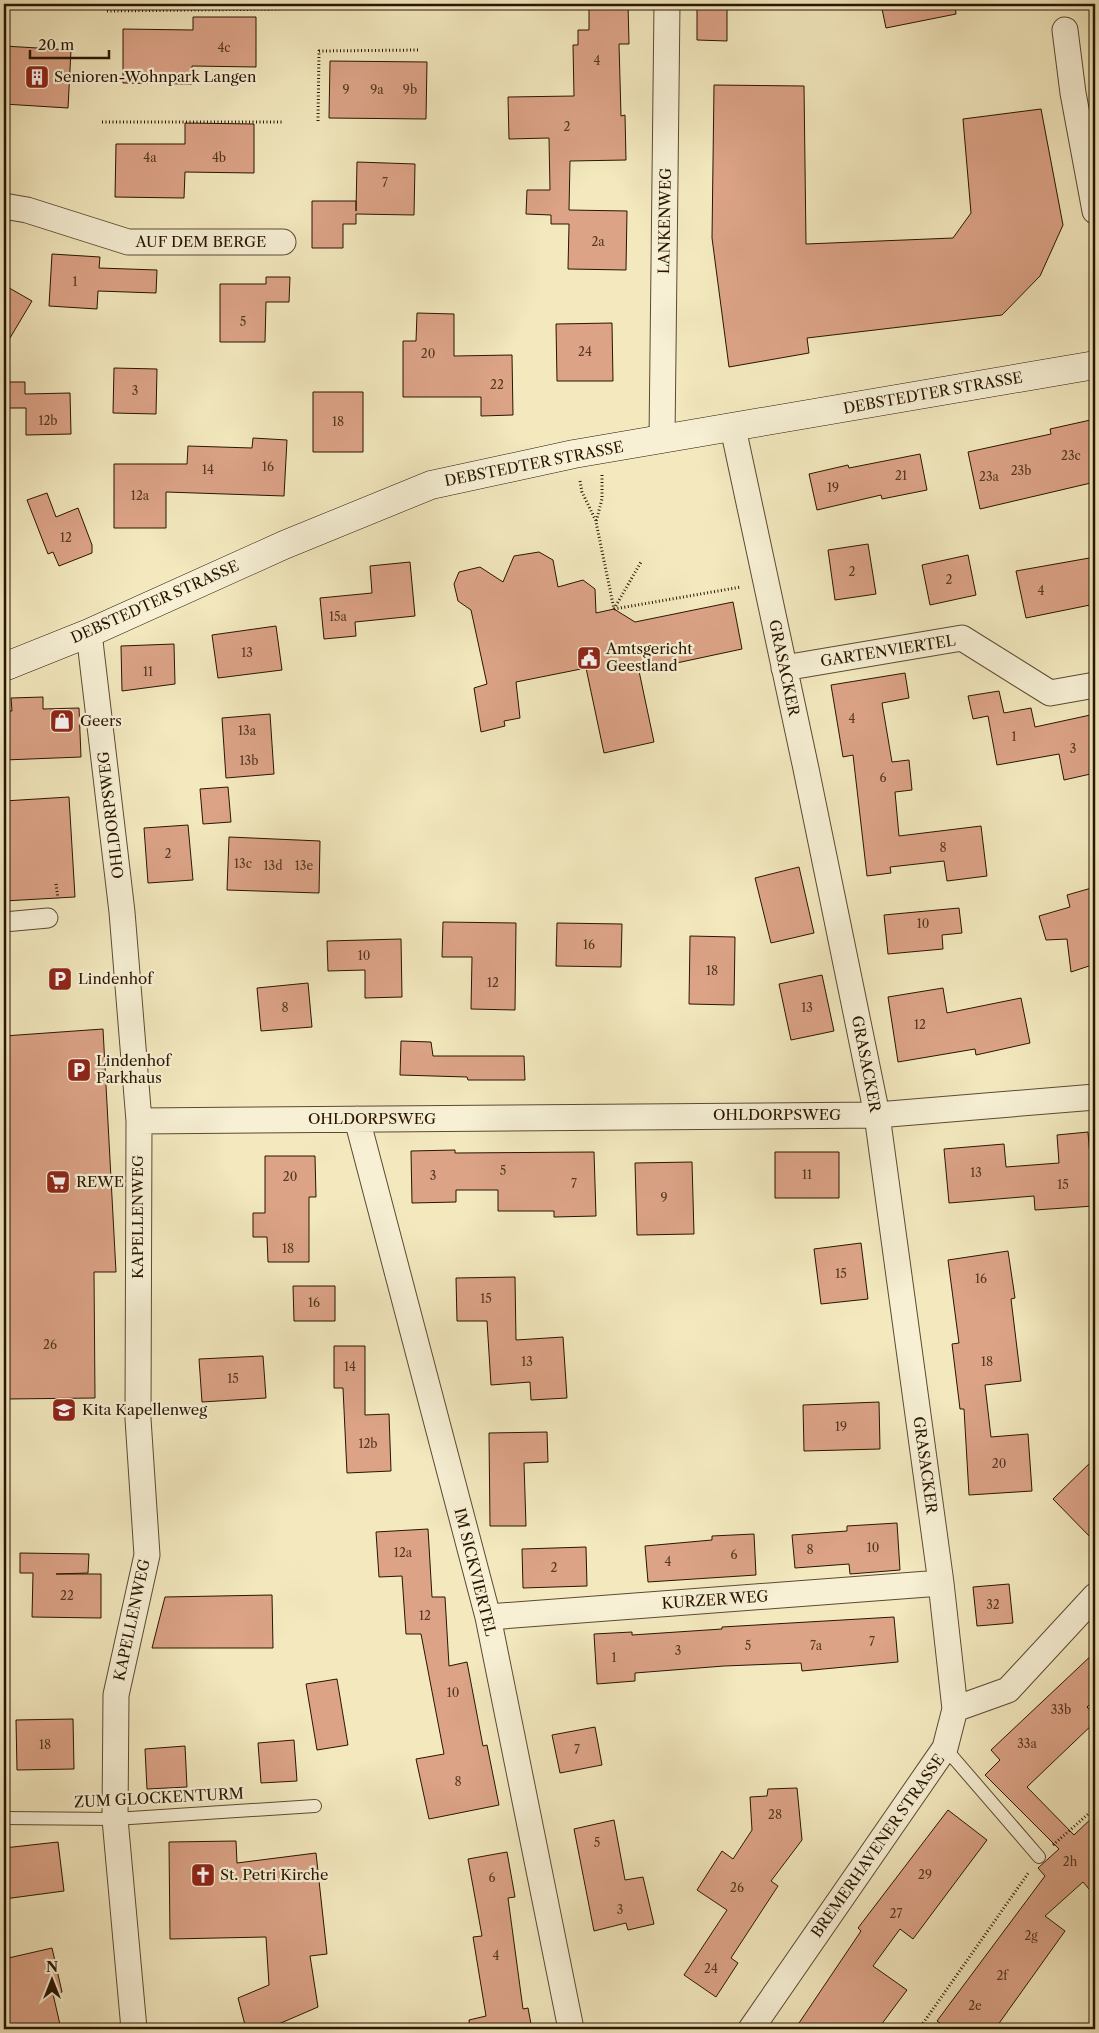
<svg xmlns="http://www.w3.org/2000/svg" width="1099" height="2033" viewBox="0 0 1099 2033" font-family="'Libre Caslon Text',serif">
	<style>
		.building { fill: #dca387; stroke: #291500 }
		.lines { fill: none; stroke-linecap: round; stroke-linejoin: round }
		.service-casing { stroke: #5c4a30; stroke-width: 14 }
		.pedestrian-casing { stroke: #5c4a30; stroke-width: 21 }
		.minor-casing { stroke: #5c4a30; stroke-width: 27 }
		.secondary-casing { stroke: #291500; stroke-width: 29 }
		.path { stroke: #291500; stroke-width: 3; stroke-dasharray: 1 2.5; stroke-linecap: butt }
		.service { stroke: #f7f0d5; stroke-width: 12 }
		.pedestrian { stroke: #f7f0d5; stroke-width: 19 }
		.minor { stroke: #f7f0d5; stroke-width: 25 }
		.secondary { stroke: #f7f0d5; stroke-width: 28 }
		.rail { stroke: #291500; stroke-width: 4; stroke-dasharray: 9 9; stroke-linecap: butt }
		.labels { text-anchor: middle; stroke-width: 4.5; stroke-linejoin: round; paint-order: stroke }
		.number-label { font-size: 12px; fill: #563822 }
		.poi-label { font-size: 15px; fill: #291500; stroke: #f7f0d5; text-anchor: start }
		.street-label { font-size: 15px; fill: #291500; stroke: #f7f0d5 }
	</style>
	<rect width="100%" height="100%" fill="#f3e8be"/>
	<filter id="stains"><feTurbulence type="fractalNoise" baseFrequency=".004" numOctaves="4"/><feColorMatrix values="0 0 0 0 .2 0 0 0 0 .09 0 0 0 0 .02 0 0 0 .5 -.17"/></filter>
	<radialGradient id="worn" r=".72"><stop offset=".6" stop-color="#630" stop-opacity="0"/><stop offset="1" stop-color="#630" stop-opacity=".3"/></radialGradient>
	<path class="building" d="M589,4h39l1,40h-10l2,72 4,-1 1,45 -56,1 -1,49 58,1 -1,59 -58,-1 1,-45h-18v-9l-25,-1 1,-24h23l-1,-52 -40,1 -1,-42 66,-1 -1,-51h5v-15h11z
		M697,4h30v37l-30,-1z
		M881,4h74l1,10 -70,14z
		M193,17h63v50l-64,-1v18l-69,-1v-54l70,1z
		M4,46l67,4 -3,58 -64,-4z
		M330,61l97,1 -1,57 -97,-1z
		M714,85l90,1 2,158 147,-6 18,-25 -8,-94 78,-10 22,116 -23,51 -38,39 -195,23 2,15 -80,14 -17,-129z
		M185,123l69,1v49l-69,-1 -1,26 -69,-1 1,-53h69z
		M357,162l58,2 -1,51 -58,-1v10h-13v24h-31v-47h44v10z
		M52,254l48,3 -1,11 58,2 -1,23 -58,-2 -1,18 -48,-3z
		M266,277h24l-1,25h-23l-1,40h-45v-58h46z
		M4,285l28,16 -28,47z
		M417,313l37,1v42l58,-1 1,60 -32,1v-19h-78v-56h13z
		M612,323l1,58h-56l-1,-57z
		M114,368l43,1 -1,45 -43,-1z
		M4,382h21v12l45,-1 1,41 -45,1v-27h-22z
		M313,392h50v60h-50z
		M1095,419v63l-115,27 -12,-57 83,-18 -1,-5z
		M253,438l34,2 -3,56 -118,-4v36h-52v-64h73l1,-18 64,2z
		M920,454l7,36 -45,9 -1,-4 -64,15 -8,-36 39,-9 1,3z
		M47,493l9,24 22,-9 14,37v8l-33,13 -6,-14 -5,2 -21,-54z
		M868,544l8,50 -41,6 -7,-50z
		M539,552l14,8 5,27 25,-7 12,9 1,24 18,-4 21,13 98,-20 9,47 -103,22 15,71 -50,11 -18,-85 -70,14 4,36 -16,3 1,5 -24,6 -7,-44 13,-4 -16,-74 -13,-9 -4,-17 5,-12 21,-5 23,15 11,-26z
		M968,555l8,40 -46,10 -8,-40z
		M1095,557v47l-69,14 -10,-47z
		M410,562l5,54 -60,6 1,14 -32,3 -4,-41 52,-5 -2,-27z
		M276,626l6,44 -64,8 -6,-43z
		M174,644l1,40 -53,7 -1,-45z
		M905,673l4,25 -27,5 10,59 17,-2 3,30 -17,2 4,44 82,-10 6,50 -40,5 -3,-20 -54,6 1,6 -24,3 -14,-121 -10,2 -12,-72z
		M999,691l5,22 27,-5 4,19 60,-13v59l-31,7 -5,-26 -62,11 -9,-49 -15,3 -5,-23z
		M43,697v12l36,-1 2,49 -77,3v-49h8l-1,-13z
		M270,714l4,60 -48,4 -4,-60z
		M228,787l3,35 -28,2 -3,-35z
		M69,797l6,100 -71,4v-100z
		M188,825l5,55 -45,3 -4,-55z
		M229,837l91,4 -1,52 -92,-3z
		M799,867l15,66 -43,10 -16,-65z
		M1095,887v77l-24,8 -4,-33 -21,1 -7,-24 31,-9 -3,-12z
		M959,908l3,25 -20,2 1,14 -55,5 -4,-39z
		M443,922l73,1 -1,87 -44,-1 1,-52h-30z
		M557,923l65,1 -1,43 -65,-1z
		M690,936l45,1 -1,68 -45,-1z
		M401,939l1,58 -37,1v-28l-37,1 -1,-30z
		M822,975l12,56 -43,9 -12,-56z
		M308,983l4,44 -51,4 -4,-43z
		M943,988l4,25 74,-15 9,45 -54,12 -1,-6 -77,13 -10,-65z
		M103,1029l13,243h-22l1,126 -89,1 -2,-363z
		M401,1041l30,1 2,14h91l1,24h-57l-1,-3 -67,-2z
		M1088,1132l6,74 -59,4 -1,-14 -85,7 -5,-54 60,-5 2,23 53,-4 -2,-28z
		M455,1150v3l139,-1 2,64 -42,1v-6h-56v-21h-42v12l-44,1 -1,-52z
		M775,1152h64v46h-64z
		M265,1156h50l1,41h-7v65h-41l-1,-25h-14v-24h12z
		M692,1162l2,72 -57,1 -2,-72z
		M861,1243l7,56 -47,5 -7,-55z
		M1008,1251l7,47 -4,1 10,82 -36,4 6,52 37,-3 4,57 -63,4 -5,-86h-4l-8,-65 7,-1 -11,-83z
		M515,1277l1,63 47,-3 4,61 -36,2 -1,-18 -39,3 -4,-64h-30l-1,-43z
		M293,1286h42v35h-41z
		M334,1346h31v69l24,-1 2,57 -44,2 -4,-85h-9z
		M263,1356l3,42 -64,4 -3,-43z
		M879,1402l1,47 -76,2 -1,-46z
		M547,1432l1,30 -24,1 2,63h-36l-1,-93z
		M1095,1458v84l-42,-43z
		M897,1523l3,47 -50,4 -1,-10 -54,4 -3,-33 55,-4v-5z
		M428,1529l4,68h13l4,69 18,-4 16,84 4,-1 12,60 -70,14 -13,-60 28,-5 -23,-120h-15l-4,-58 -23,1 -3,-45z
		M754,1534l2,41 -108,7 -3,-36 67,-6v-4z
		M586,1547l1,39 -64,2 -1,-39z
		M20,1553l69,1 -1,19 -32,1h45v44l-69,-1 1,-44h-13z
		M1009,1584l4,39 -36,3 -4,-39z
		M272,1595l1,53h-121l13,-51z
		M894,1617l4,45 -96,9 -1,-8 -77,3 -89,7v8l-38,3 -3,-50 38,-2v3l90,-6v-2z
		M1095,1652v47l-8,8 8,9v6l-68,65 47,48 21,-20v81l-12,-14 -38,34 20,15 -70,98h-46l-12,-8 108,-145 -7,-8 21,-19 -74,-74 15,-15 -9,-10z
		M337,1679l11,66 -31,5 -11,-66z
		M73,1719l1,50 -57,1 -1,-50z
		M595,1727l7,38 -42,8 -8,-38z
		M294,1740l3,41 -36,2 -3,-40z
		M185,1746l2,41 -40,2 -2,-40z
		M797,1788l5,52 -31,41 7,5 -47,72 7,5 -22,34 -32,-22 43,-65 -30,-20 25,-39 11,8 19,-29 -2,-33 17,-1 1,-7z
		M948,1810l39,30 -74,99 -13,-10 -27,37 34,24 -29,39h-83l66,-98 -3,-3z
		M614,1820l11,60 18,-3 11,47 -26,6 -2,-7 -32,8 -20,-102z
		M236,1841l1,22 79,-10 11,101 -17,2 8,51 -51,22h-21l-8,-31 31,-13 -3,-48 -96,2 -1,-97z
		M58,1842l6,49 -60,8v-51z
		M507,1852l8,45 -7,1 15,111 5,-1 4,21h-62l-1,-9 17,-4 -13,-79 9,-1 -14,-77z
		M52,1948l10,44 -9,2 8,35h-57v-70z"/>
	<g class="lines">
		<defs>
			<path id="service" d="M945,1748l94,109
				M4,1818l111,1 200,-13"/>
			<path id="pedestrian" d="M4,922l44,-4"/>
			<path id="minor" d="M1065,30l8,63 22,118
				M4,206l23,4 101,32h155
				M733,428l72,336 72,351 64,468 14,126 -10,39 -194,281
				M662,439l5,-435
				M89,633l33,279 17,209 -1,298 9,136 -31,140 -1,124 19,210
				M784,668l178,-30 88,55 45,-8
				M357,1119l131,498 83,412
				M139,1121l738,-6 218,-18
				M488,1617l453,-34
				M955,1709l53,-19 87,-94"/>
			<path id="secondary" d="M4,667l85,-34 195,-88 147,-60 143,-31 521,-89"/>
		</defs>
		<use href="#service" class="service-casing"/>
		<use href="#pedestrian" class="pedestrian-casing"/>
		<use href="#minor" class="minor-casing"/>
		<use href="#secondary" class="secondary-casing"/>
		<path class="path" d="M107,11l173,-2
			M318,121l1,-70 101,-1
			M102,122h180
			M602,475v24l-6,23 18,87
			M580,481l2,11 14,29
			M614,609l127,-22
			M614,609l27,-47
			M56,884l2,14
			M1053,1845l42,-37
			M919,2029l110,-157"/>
		<use href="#service" class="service"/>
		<use href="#pedestrian" class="pedestrian"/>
		<use href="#minor" class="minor"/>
		<use href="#secondary" class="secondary"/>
		<path class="rail" d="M1091,2029l4,-6"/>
	</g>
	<defs>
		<symbol id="building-square" viewBox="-11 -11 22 22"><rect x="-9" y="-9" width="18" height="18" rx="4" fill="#8f2418" stroke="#f7f0d5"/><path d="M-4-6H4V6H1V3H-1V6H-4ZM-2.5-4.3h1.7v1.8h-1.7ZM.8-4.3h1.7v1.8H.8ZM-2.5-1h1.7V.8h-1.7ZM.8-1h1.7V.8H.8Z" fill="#fff"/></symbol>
		<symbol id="civic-square" viewBox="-11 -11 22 22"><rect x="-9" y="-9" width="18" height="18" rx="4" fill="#8f2418" stroke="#f7f0d5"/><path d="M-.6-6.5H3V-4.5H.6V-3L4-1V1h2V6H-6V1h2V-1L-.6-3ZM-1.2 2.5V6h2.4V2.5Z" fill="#fff"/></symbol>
		<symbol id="shop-square" viewBox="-11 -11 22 22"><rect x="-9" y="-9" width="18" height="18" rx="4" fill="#8f2418" stroke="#f7f0d5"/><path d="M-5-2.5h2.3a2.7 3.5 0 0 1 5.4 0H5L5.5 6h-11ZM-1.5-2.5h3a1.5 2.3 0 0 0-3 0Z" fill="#fff"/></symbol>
		<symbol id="parking-square" viewBox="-11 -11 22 22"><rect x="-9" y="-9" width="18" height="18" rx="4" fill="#8f2418" stroke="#f7f0d5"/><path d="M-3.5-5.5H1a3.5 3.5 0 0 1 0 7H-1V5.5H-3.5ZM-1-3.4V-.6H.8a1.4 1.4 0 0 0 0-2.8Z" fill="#fff"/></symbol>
		<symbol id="supermarket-square" viewBox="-11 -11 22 22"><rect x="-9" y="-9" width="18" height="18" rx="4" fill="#8f2418" stroke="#f7f0d5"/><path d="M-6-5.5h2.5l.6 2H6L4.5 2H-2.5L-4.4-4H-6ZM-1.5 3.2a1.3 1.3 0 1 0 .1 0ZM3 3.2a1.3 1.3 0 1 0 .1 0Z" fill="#fff"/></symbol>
		<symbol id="school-square" viewBox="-11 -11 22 22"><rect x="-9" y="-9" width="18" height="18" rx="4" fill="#8f2418" stroke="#f7f0d5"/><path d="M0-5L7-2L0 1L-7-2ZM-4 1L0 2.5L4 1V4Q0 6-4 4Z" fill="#fff"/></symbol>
		<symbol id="church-square" viewBox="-11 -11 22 22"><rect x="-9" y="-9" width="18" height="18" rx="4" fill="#8f2418" stroke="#f7f0d5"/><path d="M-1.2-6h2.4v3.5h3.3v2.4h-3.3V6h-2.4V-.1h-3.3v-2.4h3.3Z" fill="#fff"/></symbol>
	</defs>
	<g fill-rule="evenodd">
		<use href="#building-square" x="23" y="63" width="28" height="28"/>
		<use href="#civic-square" x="575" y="644" width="28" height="28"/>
		<use href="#shop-square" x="48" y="707" width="28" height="28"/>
		<use href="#parking-square" x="46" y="965" width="28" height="28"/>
		<use href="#parking-square" x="65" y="1056" width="28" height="28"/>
		<use href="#supermarket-square" x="44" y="1168" width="28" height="28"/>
		<use href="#school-square" x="50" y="1396" width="28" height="28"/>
		<use href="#church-square" x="189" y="1861" width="28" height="28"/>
	</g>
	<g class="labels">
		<g class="number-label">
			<text x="224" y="52">4c</text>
			<text x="597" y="65">4</text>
			<text x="346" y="94">9</text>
			<text x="377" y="94">9a</text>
			<text x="410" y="94">9b</text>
			<text x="567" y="131">2</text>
			<text x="150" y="162">4a</text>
			<text x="219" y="162">4b</text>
			<text x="385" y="187">7</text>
			<text x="598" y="246">2a</text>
			<text x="75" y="286">1</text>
			<text x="243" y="326">5</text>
			<text x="585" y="356">24</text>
			<text x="428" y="358">20</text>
			<text x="497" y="389">22</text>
			<text x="135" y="395">3</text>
			<text x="48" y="425">12b</text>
			<text x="338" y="426">18</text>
			<text x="1071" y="460">23c</text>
			<text x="268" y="471">16</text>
			<text x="208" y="474">14</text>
			<text x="1021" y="475">23b</text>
			<text x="901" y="480">21</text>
			<text x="989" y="481">23a</text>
			<text x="833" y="492">19</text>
			<text x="140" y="500">12a</text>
			<text x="66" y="542">12</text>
			<text x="852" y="576">2</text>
			<text x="949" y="584">2</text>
			<text x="1041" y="595">4</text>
			<text x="338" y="621">15a</text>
			<text x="247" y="657">13</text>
			<text x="148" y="676">11</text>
			<text x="852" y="723">4</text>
			<text x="247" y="735">13a</text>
			<text x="1014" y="741">1</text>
			<text x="1073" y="753">3</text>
			<text x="249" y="765">13b</text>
			<text x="883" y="782">6</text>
			<text x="943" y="852">8</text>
			<text x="168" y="858">2</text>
			<text x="243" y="868">13c</text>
			<text x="273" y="870">13d</text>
			<text x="304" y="870">13e</text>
			<text x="923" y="928">10</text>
			<text x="589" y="949">16</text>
			<text x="364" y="960">10</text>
			<text x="712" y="975">18</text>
			<text x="493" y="987">12</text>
			<text x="285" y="1012">8</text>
			<text x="807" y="1012">13</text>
			<text x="920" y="1029">12</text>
			<text x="503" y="1175">5</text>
			<text x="976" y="1177">13</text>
			<text x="807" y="1179">11</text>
			<text x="433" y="1180">3</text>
			<text x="290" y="1181">20</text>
			<text x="574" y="1188">7</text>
			<text x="1063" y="1189">15</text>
			<text x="664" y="1202">9</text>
			<text x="288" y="1253">18</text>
			<text x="841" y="1278">15</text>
			<text x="981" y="1283">16</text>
			<text x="486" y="1303">15</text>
			<text x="314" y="1307">16</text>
			<text x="50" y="1349">26</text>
			<text x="527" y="1366">13</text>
			<text x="987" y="1366">18</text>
			<text x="350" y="1371">14</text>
			<text x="233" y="1383">15</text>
			<text x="841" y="1431">19</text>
			<text x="368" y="1448">12b</text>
			<text x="999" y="1468">20</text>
			<text x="873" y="1552">10</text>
			<text x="810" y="1554">8</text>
			<text x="403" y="1557">12a</text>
			<text x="734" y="1559">6</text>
			<text x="668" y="1566">4</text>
			<text x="554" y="1572">2</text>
			<text x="67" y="1600">22</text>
			<text x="993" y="1609">32</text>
			<text x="425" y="1620">12</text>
			<text x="872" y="1646">7</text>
			<text x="748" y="1650">5</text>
			<text x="816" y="1650">7a</text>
			<text x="678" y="1655">3</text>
			<text x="614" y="1662">1</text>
			<text x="453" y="1697">10</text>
			<text x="1061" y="1714">33b</text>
			<text x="1027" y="1748">33a</text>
			<text x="45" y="1749">18</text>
			<text x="577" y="1754">7</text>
			<text x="458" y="1786">8</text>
			<text x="775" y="1819">28</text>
			<text x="597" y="1847">5</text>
			<text x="1070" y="1866">2h</text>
			<text x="925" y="1879">29</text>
			<text x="492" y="1882">6</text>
			<text x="737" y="1892">26</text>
			<text x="620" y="1914">3</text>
			<text x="896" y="1918">27</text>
			<text x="1031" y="1940">2g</text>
			<text x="496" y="1960">4</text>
			<text x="711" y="1973">24</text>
			<text x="1002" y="1980">2f</text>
			<text x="975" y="2010">2e</text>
		</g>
		<g class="poi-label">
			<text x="54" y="82">Senioren-Wohnpark Langen</text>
			<text x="606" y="654">Amtsgericht<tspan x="606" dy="17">Geestland</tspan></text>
			<text x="80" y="726">Geers</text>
			<text x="78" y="984">Lindenhof</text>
			<text x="96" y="1066">Lindenhof<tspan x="96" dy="17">Parkhaus</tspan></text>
			<text x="76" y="1187">REWE</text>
			<text x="82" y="1415">Kita Kapellenweg</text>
			<text x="220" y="1880">St. Petri Kirche</text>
		</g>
		<g class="street-label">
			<text transform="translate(665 221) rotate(-89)" y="5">LANKENWEG</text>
			<text x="201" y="247">AUF DEM BERGE</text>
			<text transform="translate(933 393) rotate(-10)" y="5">DEBSTEDTER STRASSE</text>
			<text transform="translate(534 464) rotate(-11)" y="5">DEBSTEDTER STRASSE</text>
			<text transform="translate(155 602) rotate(-24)" y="5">DEBSTEDTER STRASSE</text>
			<text transform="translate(888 651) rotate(-9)" y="5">GARTENVIERTEL</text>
			<text transform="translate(784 668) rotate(78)" y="5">GRASACKER</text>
			<text transform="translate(111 815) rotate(-97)" y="5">OHLDORPSWEG</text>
			<text transform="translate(866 1064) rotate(79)" y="5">GRASACKER</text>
			<text x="777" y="1120">OHLDORPSWEG</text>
			<text x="372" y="1124">OHLDORPSWEG</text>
			<text transform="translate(138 1217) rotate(-90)" y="5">KAPELLENWEG</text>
			<text transform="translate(925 1465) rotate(82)" y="5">GRASACKER</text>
			<text transform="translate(475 1572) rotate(76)" y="5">IM SICKVIERTEL</text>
			<text transform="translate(715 1600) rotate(-4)" y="5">KURZER WEG</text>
			<text transform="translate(132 1620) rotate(-78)" y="5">KAPELLENWEG</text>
			<text transform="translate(159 1798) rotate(-3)" y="5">ZUM GLOCKENTURM</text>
			<text transform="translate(878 1846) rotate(-55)" y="5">BREMERHAVENER STRASSE</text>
		</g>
	</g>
	<rect width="1099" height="2033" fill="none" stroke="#f3e8be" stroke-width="20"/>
	<rect x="5" y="5" width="1089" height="2023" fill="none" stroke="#291500" stroke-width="2.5"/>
	<rect x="10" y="10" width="1079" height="2013" fill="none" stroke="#291500"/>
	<g transform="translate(52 1980)" stroke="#f7f0d5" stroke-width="4" paint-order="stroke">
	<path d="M0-4L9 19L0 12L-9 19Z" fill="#291500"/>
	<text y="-8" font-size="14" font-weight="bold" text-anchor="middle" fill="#291500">N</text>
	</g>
	<path d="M30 50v8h79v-8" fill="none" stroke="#291500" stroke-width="2.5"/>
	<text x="38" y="50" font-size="15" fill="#291500" stroke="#f7f0d5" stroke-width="4" paint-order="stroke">20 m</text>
	<rect width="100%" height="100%" filter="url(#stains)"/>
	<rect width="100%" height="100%" fill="url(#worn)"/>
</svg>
